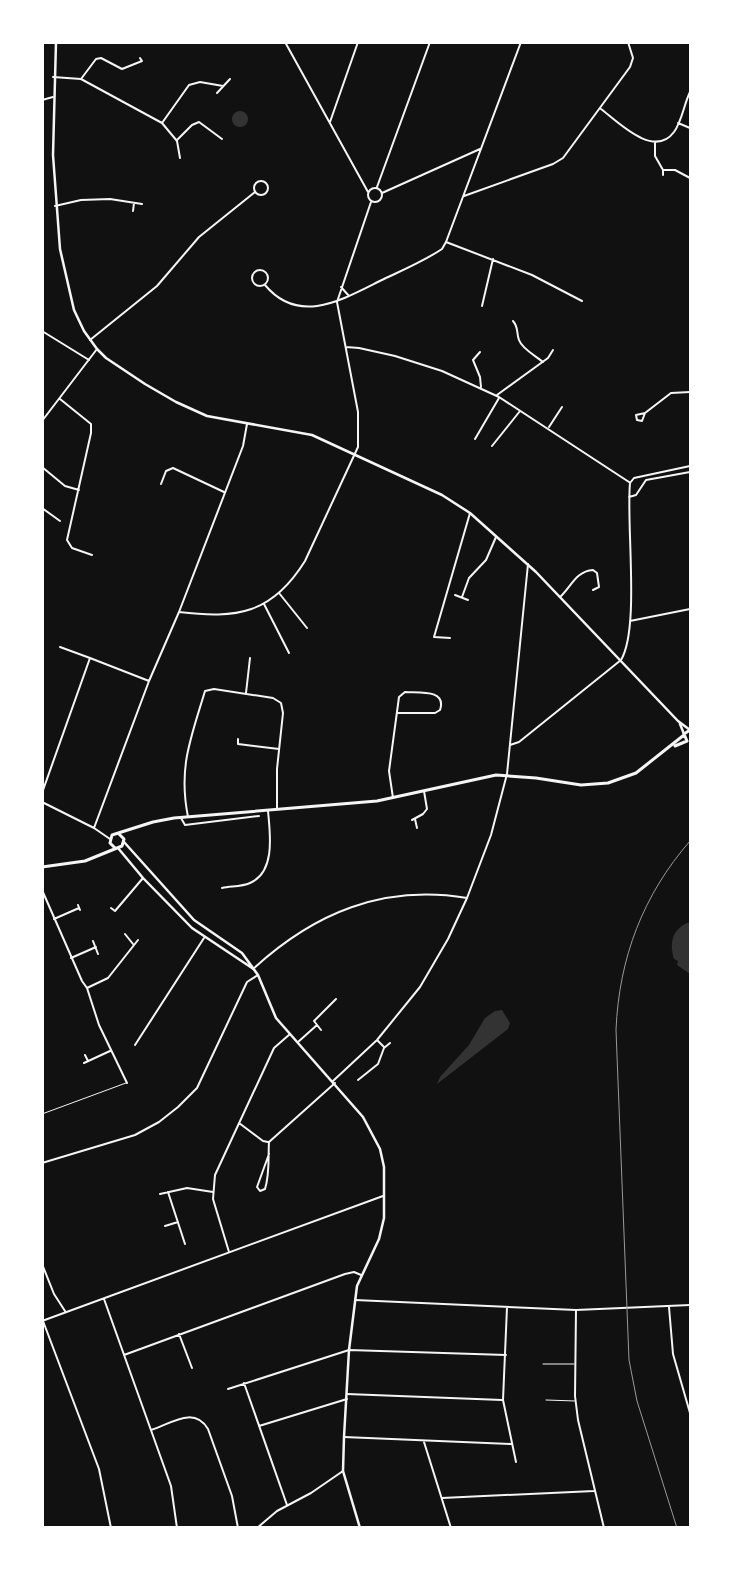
<svg xmlns="http://www.w3.org/2000/svg" width="733" height="1570" viewBox="0 0 733 1570" font-family="'Alegreya Sans',sans-serif">
	<style>
		.water { fill: #333 }
		.lines { fill: none; stroke-linecap: round; stroke-linejoin: round }
		.service { stroke: #f5f5f5; stroke-width: 1 }
		.minor { stroke: #f5f5f5; stroke-width: 2 }
		.tertiary { stroke: #f5f5f5; stroke-width: 2.5 }
		.secondary { stroke: #f5f5f5; stroke-width: 2.5 }
		.primary { stroke: #f5f5f5; stroke-width: 3 }
		.rail { stroke: #9a9a9a; stroke-width: 1 }
	</style>
	<rect width="100%" height="100%" fill="#111"/>
	<path class="water" d="M232 119a8 8 0 1 1 16 0a8 8 0 1 1-16 0Z
		M690,922v52l-13,-9 1,-4 -4,-2c-5,-16 -2,-31 16,-37z
		M502,1010l8,13 -2,6 -71,55 3,-7 29,-32 16,-27 10,-7z"/>
	<g class="lines">
		<path class="service" d="M42,1114l84,-31
			M543,1364h31
			M546,1400l29,1"/>
		<path class="minor" d="M285,42l83,150
			M53,77l28,2 81,44 15,18 3,17
			M81,79l15,-20 5,-1 21,11 20,-8 -2,-3
			M217,93l13,-14
			M42,100l11,-3
			M601,109c17,13 53,50 73,23 8,-11 10,-28 16,-40
			M330,122l28,-80
			M162,123l27,-38 11,-3 23,4
			M678,123l12,5
			M177,140l15,-15 7,-3 23,17
			M655,142v14l8,14v5
			M664,170h11l15,8
			M254 188a7 7 0 1 1 14 0a7 7 0 1 1-14 0Z
			M377,187l53,-145
			M368 195a7 7 0 1 1 14 0a7 7 0 1 1-14 0Z
			M382,193l98,-44
			M464,196l89,-32 10,-6 67,-91 3,-9 -5,-16
			M55,206l26,-6 29,-1 32,5
			M133,211l1,-8
			M446,242l86,33 50,26
			M252 278a8 8 0 1 1 16 0a8 8 0 1 1-16 0Z
			M265,285c35,42 80,13 119,-6 19,-9 40,-18 58,-30l4,-7 75,-200
			M341,287l8,9
			M482,306l11,-47
			M513,321c6,7 3,11 6,19 3,9 17,16 24,22
			M42,331l47,29
			M90,340l67,-54 42,-49 56,-45
			M346,347l13,1 36,8 47,15 57,26 130,85
			M480,352l-7,8 7,17 1,10
			M497,395l51,-37 5,-8
			M60,399l31,25v9l-24,107 5,8 20,7
			M645,413l-9,2 1,5 5,1 3,-8 26,-20 19,-1
			M42,421l55,-72
			M549,427l13,-20
			M475,439l24,-41
			M492,446l28,-35
			M42,467l23,19 14,4
			M161,484l5,-13 7,-3 51,24
			M629,497l7,-2 10,-15 44,-8
			M42,508l18,13
			M279,593l28,35
			M455,595l13,5
			M462,597l7,-19 17,-18 10,-23
			M560,597c11,-10 16,-26 33,-27l4,3 2,14 -6,3
			M264,604l25,49
			M179,612c58,7 93,2 126,-51l53,-114v-35l-21,-110 34,-100
			M630,621l60,-12
			M450,638l-16,-1 36,-124
			M60,647l30,11
			M246,693l4,-35
			M238,739v5l41,5
			M510,745l9,-3 102,-82c19,-32 5,-135 9,-177l4,-5 56,-12
			M42,793l48,-135 59,23
			M393,798l-4,-27 10,-74 6,-5c14,1 42,-3 35,18l-5,3h-37
			M42,802l52,26 16,11
			M188,817c-10,-50 3,-79 17,-126l9,-2 59,9 8,5 2,10 -6,56v40
			M181,818l4,7 74,-9
			M415,819l2,9
			M412,820l11,-6 4,-5 -3,-18
			M94,828l55,-147 30,-69 64,-166 4,-22
			M222,888c9,-2 19,-1 28,-5 26,-11 20,-50 18,-72
			M42,890l40,91 5,7 12,37 28,58
			M78,905l2,5
			M111,908l4,3 28,-33
			M54,919l25,-11
			M125,934l8,10
			M93,941l5,13
			M71,958l25,-11
			M253,969c61,-56 130,-85 214,-71
			M87,988l21,-10 30,-38
			M321,1030l-7,-9 22,-22
			M377,1040l7,7
			M298,1042l19,-17
			M135,1045l69,-107
			M85,1055l3,6
			M84,1063l26,-12
			M358,1080l20,-16 6,-16 6,-5
			M333,1081l44,-41 43,-53 28,-48 19,-41 24,-63 16,-61 21,-210
			M239,1123l24,18 5,1
			M269,1142c-1,16 1,31 -4,47l-5,2 -3,-4 12,-33
			M269,1142l66,-59
			M42,1163l93,-28 24,-13 19,-15 19,-19 50,-106 11,-7
			M168,1192l17,52
			M160,1194l27,-6 26,4
			M165,1226l13,-4
			M229,1252l-16,-53 2,-24 59,-127 16,-14
			M42,1264l12,30 11,17
			M104,1299l67,187 6,42
			M355,1300l221,10 114,-5
			M507,1307l-4,93 13,62
			M669,1307l4,47 17,59
			M576,1310l-1,86 3,24 26,108
			M42,1321l341,-125
			M43,1321l56,148 12,59
			M179,1334l13,34
			M124,1355l221,-81 9,-2 7,3
			M244,1383l43,122
			M228,1389l121,-39 157,5
			M347,1394l155,6
			M259,1426l88,-27
			M151,1430c21,-7 43,-24 57,-1l24,67 6,32
			M344,1437l167,7
			M424,1442l27,86
			M442,1498l152,-7
			M257,1528l20,-17 34,-18 32,-22"/>
		<path class="tertiary" d="M124,842l70,78 48,33 16,22 18,43 87,99 17,32 4,18v51l-5,21 -22,47 -8,64 -5,87 -1,34 17,57
			M118,848l25,30 49,50 60,40"/>
		<path class="secondary" d="M56,42l-3,113 7,94 14,61 10,21 13,18 9,9 39,26 31,18 31,14 105,19 130,60 28,18 66,59 142,149 12,9
			M680,724l4,10"/>
		<path class="primary" d="M687,741l-3,-7 6,-4
			M675,746l12,-5
			M115,848l-5,-5 2,-8 41,-13 21,-4 203,-17 119,-26 40,3 45,7 27,-2 28,-10 48,-38
			M42,867l43,-6 37,-15 2,-7 -5,-5"/>
		<path class="rail" d="M677,1528l-40,-127 -8,-41 -13,-330c3,-72 27,-135 74,-189"/>
	</g>
	<rect width="733" height="1570" fill="none" stroke="#ffffff" stroke-width="88"/>
</svg>
